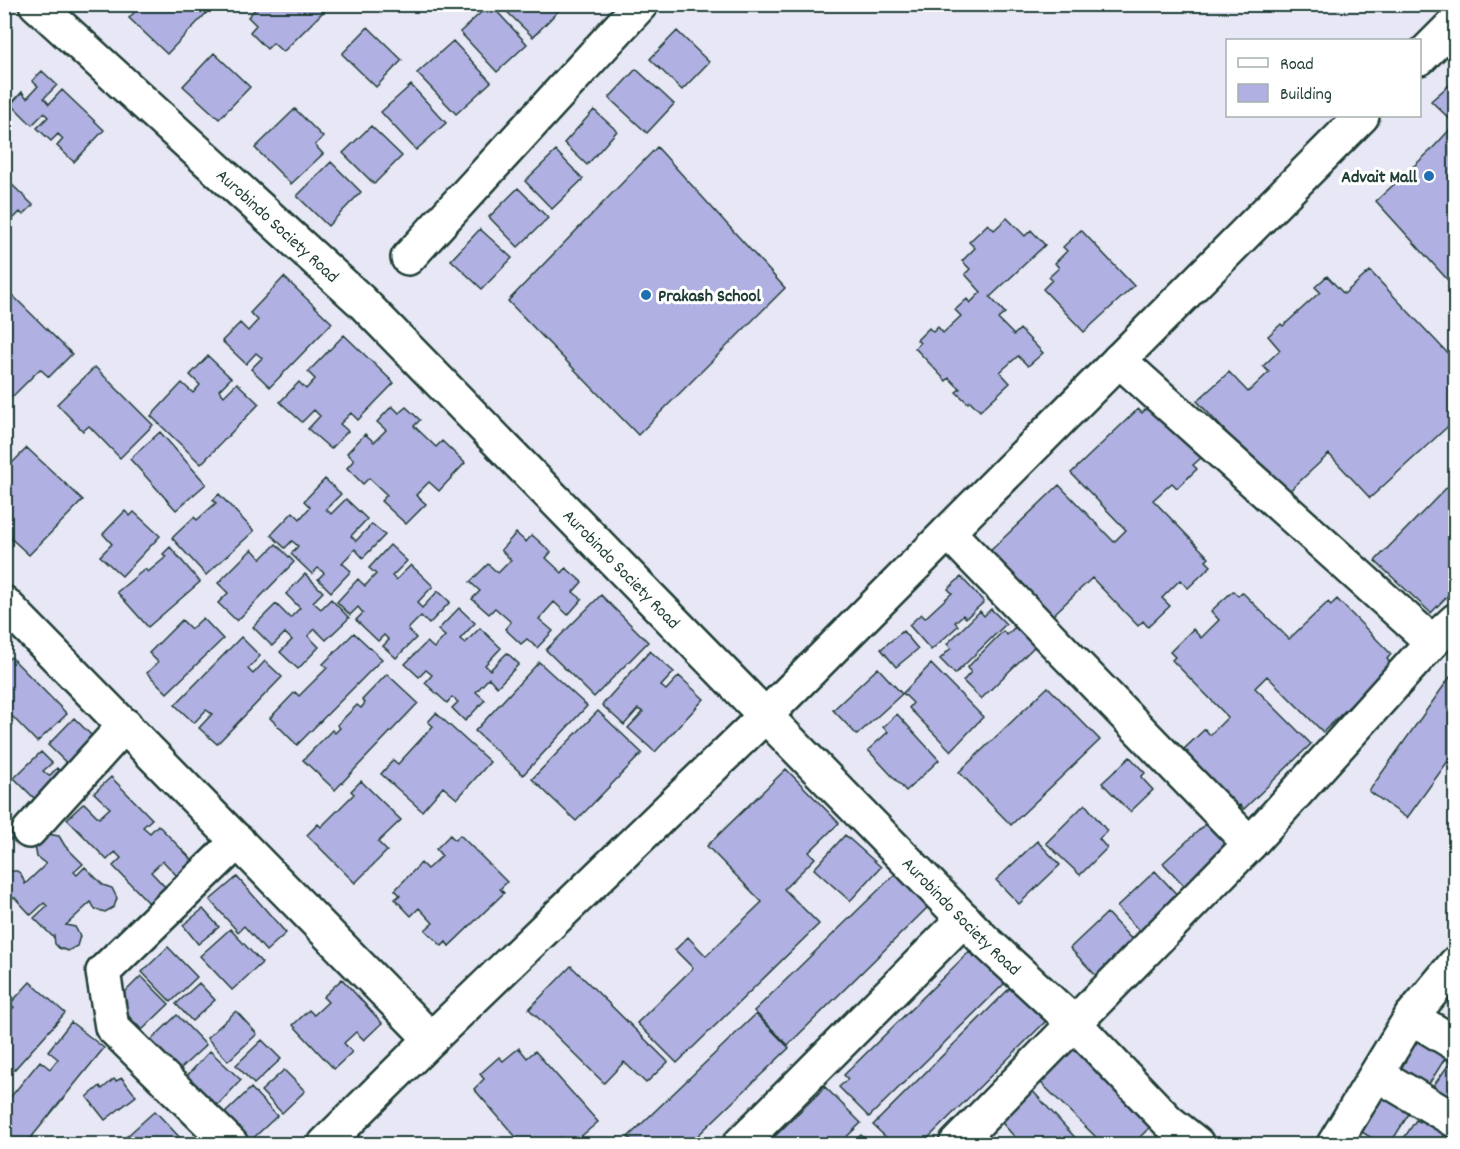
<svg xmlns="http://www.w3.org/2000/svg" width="1460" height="1149" viewBox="0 0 1460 1149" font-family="Dekko,sans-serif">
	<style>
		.building { fill: #b0b0e2; stroke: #1f3d34; stroke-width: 1.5 }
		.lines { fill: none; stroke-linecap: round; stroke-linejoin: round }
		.minor-casing { stroke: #1f3d34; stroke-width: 38 }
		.minor { stroke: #fff; stroke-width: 33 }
		.poi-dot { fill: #1f6fb2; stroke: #fff; stroke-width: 2 }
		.labels { text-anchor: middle; stroke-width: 6; stroke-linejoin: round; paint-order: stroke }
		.poi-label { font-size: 18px; font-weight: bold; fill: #1f3d34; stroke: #fff; text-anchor: end }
		.street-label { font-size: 18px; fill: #1f3d34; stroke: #fff }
	</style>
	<rect width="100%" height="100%" fill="#e7e7f6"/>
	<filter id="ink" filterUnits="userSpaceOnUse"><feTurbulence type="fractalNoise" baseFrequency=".0167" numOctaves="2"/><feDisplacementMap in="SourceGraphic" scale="12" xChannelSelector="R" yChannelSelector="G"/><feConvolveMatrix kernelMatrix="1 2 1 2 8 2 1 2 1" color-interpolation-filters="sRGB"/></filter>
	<g filter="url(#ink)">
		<path class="building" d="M215,4l-48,50 -38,-36 13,-14z
			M260,4h71l-48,48 -10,-9 -6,6 -17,-17 6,-7 -8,-8z
			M490,4l37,40 -30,28 -37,-40z
			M499,4h66l-32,33z
			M368,27l34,33 -26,27 -34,-33z
			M677,31l32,31 -27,28 -32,-31z
			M453,41l38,41 -35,32 -39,-41z
			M214,53l36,34 -31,32 -36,-33z
			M636,69l38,35 -27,29 -38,-35z
			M42,71l15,14 -13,13 5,6 13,-14 42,40 -30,32 -17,-16 6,-7 -5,-5 -7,7 -14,-13 11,-11 -4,-4 -12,12 -21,-21 11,-12 5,6 11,-12 -6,-5z
			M1456,79v210l-80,-88 54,-50 25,-27 -24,-23z
			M411,85l35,38 -30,27 -35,-38z
			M295,109l28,28 -8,8 8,9 -32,30 -36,-36z
			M594,110l23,21 -30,34 -23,-22z
			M371,126l31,30 -28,28 -31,-31z
			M657,147l128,141 -147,147 -130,-134z
			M556,151l27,28 -31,30 -27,-28z
			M331,162l30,30 -33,34 -31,-30z
			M4,177l29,28 -10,10 -3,-3 -12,12 3,3 -7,7z
			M518,188l30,30 -30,29 -29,-30z
			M1007,218l18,18 6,-6 14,15 -55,52 15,16 -7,6 16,16 6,-6 23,24 -15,13 -10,-10 -18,16 10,11 -30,28 -10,-10 -2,2 -12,-11 4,-3 -11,-11 -3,3 -31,-33 5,-5 -3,-3 12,-12 4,4 5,-5 5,6 18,-17 -6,-6 12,-11 3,4 11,-11 -16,-18 5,-5 -8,-8 13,-13 -6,-6 19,-18 6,6z
			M480,229l32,29 -30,31 -31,-29z
			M1081,230l53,56 -50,46 -41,-43 9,-9 -3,-3 10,-9 -4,-5 12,-12 -4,-4z
			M1370,271l86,91v57l-86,79 -41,-44 -44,41 -88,-94 32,-29 19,20 21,-20 -6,-6 17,-16 -12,-14 13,-12 2,2 37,-34 -5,-5 12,-11 17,18z
			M284,277l48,46 -62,64 -19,-18 11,-11 -6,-5 -10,11 -24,-23 18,-18 8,8 10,-11 -8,-7z
			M5,288l67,66 -23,23 -9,-8 -36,36z
			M344,335l50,48 -36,37 -7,-7 -11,11 8,7 -17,18 -23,-20 12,-13 -6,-6 -12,12 -22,-20 19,-20 7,7 9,-10 -7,-7z
			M208,356l23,22 -12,12 5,6 13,-13 22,21 -58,60 -50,-48 31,-33 11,10 7,-8 -10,-10z
			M95,367l58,58 -33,33 -31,-32 -6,5 -26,-27z
			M392,406l7,7 7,-6 14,13 -6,6 22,21 6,-6 23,22 -26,28 -10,-9 -13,13 10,9 -20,20 -25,-23 6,-6 -18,-17 -6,6 -16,-16 7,-8 -7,-7 18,-19 9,8 12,-12 -9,-8z
			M1149,406l52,52 -8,7 4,4 -20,19 -5,-5 -19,17 56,58 -3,3 5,5 -23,22 -8,-8 -18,18 8,8 -22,21 -5,-6 -5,5 -46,-48 -39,37 -3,-3 -7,6 -54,-66 70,-67 55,57 12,-12 -55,-57 67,-64 4,4z
			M160,432l46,52 -30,26 -46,-51z
			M27,448l56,52 -54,55 -25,-23v-61z
			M1456,478v109l-25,26 -56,-52z
			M325,479l16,15 -15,15 5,5 15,-15 21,20 -16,17 5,5 16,-17 13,11 -22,23 -8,-9 -13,14 9,8 -20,21 -13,-13 6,-6 -6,-5 -6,6 -21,-20 7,-8 -6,-5 -7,7 -14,-13 22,-23 7,7 10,-12 -6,-6z
			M219,494l35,37 -48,44 -34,-37 22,-21 3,3 19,-17 -3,-3z
			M125,511l5,5 4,-4 26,24 -38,40 -22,-20 12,-12 -9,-10z
			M516,533l10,9 6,-7 19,17 -5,6 16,15 4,-5 16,14 -9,10 9,7 -14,16 -14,-13 -15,17 14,12 -16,17 -10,-9 -6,5 -16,-15 6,-7 -16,-14 -6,6 -17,-15 8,-8 -10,-9 18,-18 10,9 13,-13 -10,-10z
			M276,544l18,18 -57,59 -19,-18 10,-10 -10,-10 34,-34 9,10z
			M390,545l17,16 -15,15 4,4 15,-15 22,21 -16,17 5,5 16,-17 12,11 -21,22 -8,-8 -13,13 8,9 -20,20 -13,-12 6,-6 -5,-5 -6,6 -22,-21 7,-7 -5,-6 -8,8 -13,-13 21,-23 7,7 11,-12 -7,-6z
			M170,547l30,35 -52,45 -31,-35 28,-23 3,3 18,-15 -3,-3z
			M305,574l18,18 -10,10 8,7 10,-10 18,19 -23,22 -11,-11 -7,7 11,11 -21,22 -18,-17 12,-12 -7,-7 -13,13 -19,-19 23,-23 14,14 10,-10 -14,-14z
			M961,577l23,25 -18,16 -3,-3 -8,7 3,4 -27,24 -22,-25 12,-11 4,4 27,-25 -4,-4z
			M1233,591l5,5 4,-4 47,47 39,-37 3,3 6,-6 54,55 -4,5 5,6 -69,67 -56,-56 -12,12 56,56 -67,65 -4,-4 -7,7 -52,-52 7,-8 -4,-3 21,-20 5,6 18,-18 -56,-57 3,-3 -5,-5 23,-23 8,9 18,-18 -8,-9z
			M601,595l47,47 -54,55 -48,-47z
			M459,608l16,15 -15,16 5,4 15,-15 21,20 -16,17 5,5 17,-17 12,11 -22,23 -8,-9 -13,14 9,8 -20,21 -13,-13 6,-6 -6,-5 -5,6 -22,-20 7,-8 -6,-5 -7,7 -14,-13 22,-22 7,6 11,-12 -7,-6z
			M991,609l15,15 -51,50 -15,-15 11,-11 -4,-4 33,-33 4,5z
			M203,618l20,21 -56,54 -20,-20 11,-11 -9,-9 33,-33 9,9z
			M1015,627l20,19 -54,53 -18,-18 8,-9 -4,-4 36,-37 4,4z
			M903,631l15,18 -22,18 -15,-18z
			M354,633l28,26 -85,86 -27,-27 25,-26 4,4 28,-28 -4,-4z
			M241,637l19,19 -12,13 5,5 12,-13 17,16 -65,67 -18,-16 13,-14 -6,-4 -12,13 -19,-18z
			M650,651l24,21 -13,14 5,4 13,-14 25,23 -49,53 -27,-24 15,-16 -5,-3 -14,16 -22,-20z
			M11,657l56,57 -30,28 -33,-34v-45z
			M539,662l48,44 -64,69 -48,-44z
			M931,664l52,53 -32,34 -42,-43 4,-5 -10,-10z
			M878,668l24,26 -45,41 -24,-25z
			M387,674l31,29 -83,87 -32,-30 29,-30 3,3 5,-5 -3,-3 20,-20 4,3 4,-5 -3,-3z
			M1450,677l6,4v69l-49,68 -38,-27z
			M1048,687l52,53 -89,85 -52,-53z
			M598,711l44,42 -66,68 -44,-42z
			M436,713l54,49 -33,37 -14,-12 -21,24 -41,-37 12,-14 5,4 35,-38 -5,-4z
			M897,714l42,46 -33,31 -38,-41 20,-18 -5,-5z
			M74,718l28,28 -26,26 -28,-27z
			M41,752l11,11 -9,8 6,5 8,-8 11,11 -27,26 -27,-27z
			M1130,757l15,16 -4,4 12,13 -23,22 -28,-29z
			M786,769l53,54 -30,29 6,6 -31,31 35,35 -142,139 -40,-40 56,-55 -18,-18 13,-13 18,19 56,-54 -55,-56z
			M111,777l41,42 -9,8 7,6 8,-8 37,38 -16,15 -16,-17 -12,11 17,18 -17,15 -38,-39 8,-8 -6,-6 -8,8 -40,-41 17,-16 15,15 11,-10 -16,-15z
			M361,781l40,39 -23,22 9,9 -32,32 -48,-48 11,-11 3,3 33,-33 -3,-3z
			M1085,804l22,27 -8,8 8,9 -27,27 -34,-32z
			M1208,822l27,28 -45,42 -27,-29z
			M9,827l7,7 -12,12v-15z
			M47,834l12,2 6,10 18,18 -9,8 3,3 8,-8 18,18 9,3 5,10 -3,9 -9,5 -10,-3 -4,-7 -25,23 9,2 5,9 -3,10 -9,5 -9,-3 -4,-4 -1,-8 -1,1 -19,-19 13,-12 -3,-3 -13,12 -16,-17 -11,-2v-23l7,-2h6l4,3 4,10 21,-20 -9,-7 -2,-11z
			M450,835l5,5 5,-5 47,47 -7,7 4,4 -55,53 -3,-4 -4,4 -17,-16 8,-7 -14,-15 -8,8 -16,-17 5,-4 -5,-5 26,-27 6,6 15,-13 -6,-7z
			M845,835l36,32 -31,34 -36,-32z
			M1037,841l23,24 -41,39 -23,-24z
			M1155,871l27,29 -38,36 -27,-29z
			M896,873l33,33 -141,139 -34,-34z
			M237,877l49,56 -20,18 -22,-25 -6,6 -28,-32z
			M203,909l16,18 -21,17 -15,-19z
			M1107,913l28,30 -37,35 -28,-30z
			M230,929l32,34 -30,27 -32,-34z
			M168,947l29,30 -26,25 -29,-30z
			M969,952l5,5 6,-5 28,28 -139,137 -30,-30 9,-8 -4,-4z
			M571,966l97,96 -22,21 -22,-21 -20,21 -75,-74z
			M141,976l28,28 -27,26 -27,-28z
			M342,979l40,44 -18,17 -8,-8 -12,11 8,9 -18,17 -41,-44 16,-15 5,5 14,-13 -5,-5z
			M30,982l35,31 -61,68v-64l10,-10 -4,-3z
			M199,983l16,17 -23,21 -16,-17z
			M1013,985l35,34 -126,125h-29l-20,-19z
			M236,1011l21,23 -29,27 -21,-23z
			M756,1014l33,34 -100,96h-53l-8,-7z
			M177,1015l29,30 -27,25 -28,-30z
			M71,1022l33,26 -78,96h-22v-39l36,-44 10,8 8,-10 -10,-8z
			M1414,1036l32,21 -24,38 -33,-20z
			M262,1040l19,19 -27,25 -18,-19z
			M1072,1044l80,81 -19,19h-30l-66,-65z
			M519,1048l8,10 8,-7 63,71 -26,22h-4l-7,-7 -8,7h-31l-48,-55 10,-10 -4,-5 19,-17 4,4z
			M210,1051l31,29 -25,27 -31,-29z
			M1456,1063v49l-24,-24 17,-24 4,3z
			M284,1070l21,21 -23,22 -21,-22z
			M122,1078l14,18 -31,24 -18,-23 13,-11 2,3 12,-10 2,2z
			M825,1087l36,36 -22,21h-72z
			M1029,1087l52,57h-60l-25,-28z
			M251,1088l26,28 -30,28 -25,-28z
			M1380,1089l32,20 -22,35h-8l-27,-16z
			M155,1111l28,30 -4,3h-47l-6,-7z
			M1422,1116l25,16 -9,12h-38l16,-24 3,2z
			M861,1135l10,9h-20z"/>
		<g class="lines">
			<defs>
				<g id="minor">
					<path id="s1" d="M36,4l325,297 624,640 90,83 93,97 29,23"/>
					<path d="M1420,58l36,-36"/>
					<path d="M408,258l233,-254"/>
					<path d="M1119,360l313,282"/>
					<path d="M948,532l302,312"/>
					<path d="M4,603l427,436"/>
					<path d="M29,831l96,-106"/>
					<path d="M1411,1017l45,27"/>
					<path d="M1377,1074l79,47"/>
					<path d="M231,1144l-119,-117 -9,-55 135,-131"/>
					<path d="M325,1144l106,-105 335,-324 596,-599"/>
					<path d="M740,1144l224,-225"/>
					<path d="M956,1144l294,-300 182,-202 24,-22"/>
					<path d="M1334,1144l77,-127 45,-54"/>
				</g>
			</defs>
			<use href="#minor" class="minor-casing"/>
			<use href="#minor" class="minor"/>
		</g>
	</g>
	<g class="poi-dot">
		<circle cx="1429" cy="176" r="6"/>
		<circle cx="646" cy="295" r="6"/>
	</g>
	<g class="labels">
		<g class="poi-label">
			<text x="1417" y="182">Advait Mall</text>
			<text x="658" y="301" text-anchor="start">Prakash School</text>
		</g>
		<g class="street-label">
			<text dy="6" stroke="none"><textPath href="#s1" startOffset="328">Aurobindo Society Road</textPath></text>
			<text dy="6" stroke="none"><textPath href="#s1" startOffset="814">Aurobindo Society Road</textPath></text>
			<text dy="6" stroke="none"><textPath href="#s1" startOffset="1300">Aurobindo Society Road</textPath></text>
		</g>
	</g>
	<rect width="1460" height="1149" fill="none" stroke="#fff" stroke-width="24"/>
	<rect x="12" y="12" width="1436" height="1125" fill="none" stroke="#1f3d34" stroke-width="2" filter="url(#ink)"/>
	<rect x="1226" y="39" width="195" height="78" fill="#ffffff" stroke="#a5b1ae" stroke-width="1.5"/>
	<rect x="1238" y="58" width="30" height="9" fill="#ffffff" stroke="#a5b1ae" stroke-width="1.5"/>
	<text x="1280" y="69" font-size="18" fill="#1f3d34">Road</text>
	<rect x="1238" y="84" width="30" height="18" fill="#b0b0e2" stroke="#a5b1ae" stroke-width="1.5"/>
	<text x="1280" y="99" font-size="18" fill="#1f3d34">Building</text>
</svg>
